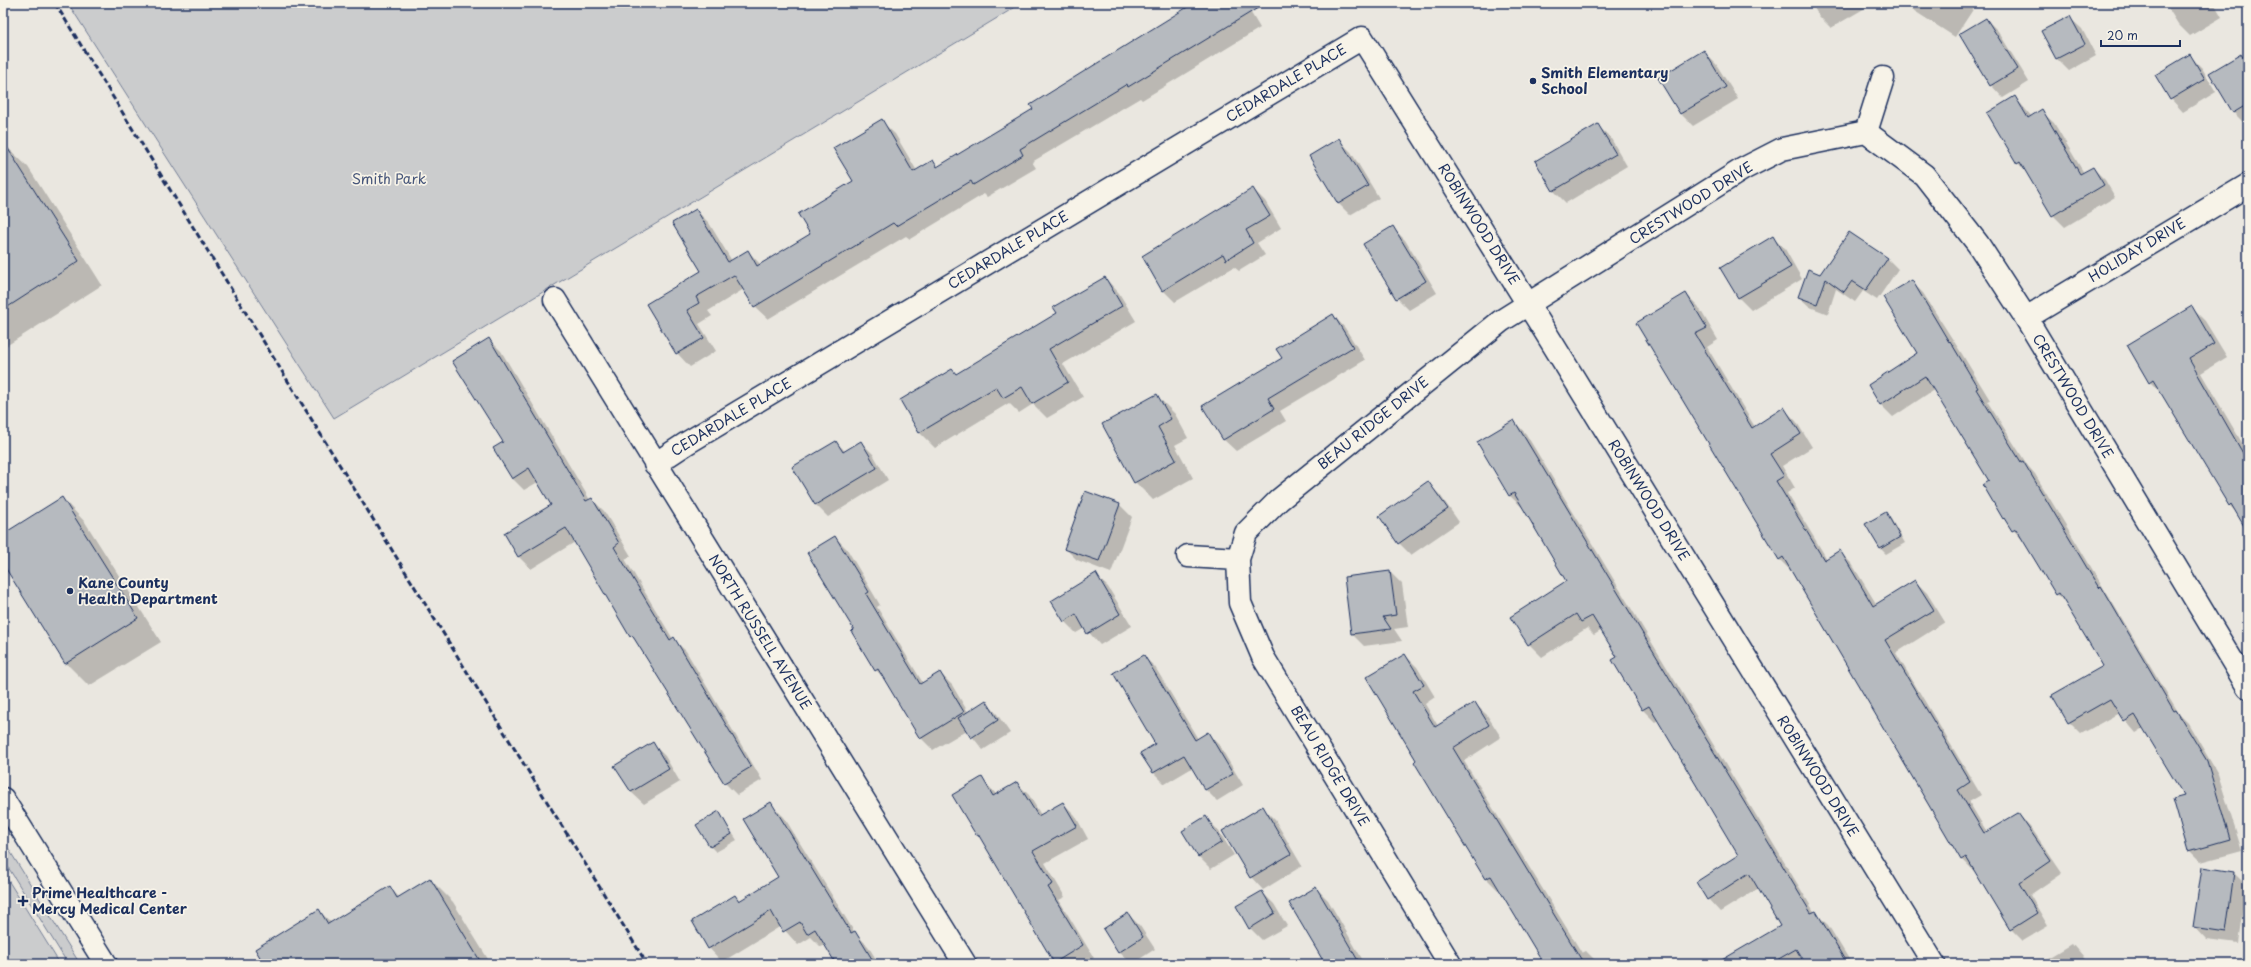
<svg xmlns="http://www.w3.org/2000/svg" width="2251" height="967" viewBox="0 0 2251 967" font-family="'Playpen Sans',sans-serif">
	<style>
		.green { fill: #cbcccd; stroke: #737e96 }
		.shadow { fill: #0003 }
		.building { fill: #b6babf; stroke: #1b2f5e }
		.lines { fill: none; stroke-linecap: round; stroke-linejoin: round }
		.minor-casing { stroke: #1b2f5e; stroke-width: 25 }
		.minor { stroke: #f7f3e8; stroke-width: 22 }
		.rail { stroke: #1b2f5e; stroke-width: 3; stroke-dasharray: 6 3; stroke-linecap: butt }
		.poi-dot { fill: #1b2f5e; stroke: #f7f3e8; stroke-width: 1.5 }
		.labels { text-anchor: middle; stroke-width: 3.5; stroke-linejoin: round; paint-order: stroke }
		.poi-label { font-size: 14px; font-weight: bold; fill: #1b2f5e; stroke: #f7f3e8; text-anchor: start }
		.street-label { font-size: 14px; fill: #1b2f5e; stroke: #f7f3e8 }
		.park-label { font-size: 14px; fill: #47567a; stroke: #f7f3e8 }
	</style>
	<rect width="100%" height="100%" fill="#eae7e0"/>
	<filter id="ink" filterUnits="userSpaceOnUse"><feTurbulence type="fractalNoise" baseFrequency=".025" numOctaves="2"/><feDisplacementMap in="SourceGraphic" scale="8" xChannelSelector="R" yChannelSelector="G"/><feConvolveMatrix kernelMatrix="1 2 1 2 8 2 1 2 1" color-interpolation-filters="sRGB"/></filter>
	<g filter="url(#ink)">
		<path class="green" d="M68,3h954l-688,415z
			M3,840l77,124h-12l-65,-105z
			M3,872l57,92h-57z"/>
		<path class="shadow" d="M1190,3h55l15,25 -118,72 -2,-2 -108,64 4,6 -49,29 -3,-3 -74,45 -4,-3 -138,83 -14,-13 -10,-17 -36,22 4,5 -13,8 17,27 -26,16 -13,-14 -29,-49 54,-33 -6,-61 13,13 23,38 16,-10 13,14 50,-31 44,-52 26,-61 14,13 22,37 16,-10 6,6 95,-58 157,-103z
			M1811,3h60l1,1 -41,24 -12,-12z
			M1902,3h67l5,5 -19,29z
			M2165,3h49l8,14 -32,19 -12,-12z
			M2069,17l13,12 14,27 -27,15 -12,-12 -15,-27z
			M1986,19l12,12 31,51 -26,16 -12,-13z
			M1704,52l12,12 22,35 -45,27 -12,-12 -22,-36z
			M2190,56l12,12 14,24 -33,20 -12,-13z
			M2241,56l7,7v61l-2,1 -12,-12 -23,-39z
			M2015,97l17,20 9,-6 13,12 30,50 9,-5 12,12 10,17 -50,30 -12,-12 -26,-42 -9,-10z
			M1597,125l13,12 17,29 -61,37 -12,-12 -17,-29z
			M1339,140l12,12 28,46 -29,17 -12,-12z
			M4,144l24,23 74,118 -99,63z
			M1253,189l12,12 16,27 -24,15 8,12 -26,16 -5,-4 -59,35 -12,-12z
			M1393,228l12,12 32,53 -28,17 -12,-12z
			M1772,237l13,12 17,30 -51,31 -12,-12 -18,-30z
			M1887,258l11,11 -21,31 -14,-9 -8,11 -19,-13 -8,25 -18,-7 -11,-10 22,-22z
			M1105,278l14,15 17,28 -73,43 20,33 -36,21 -14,-14 -14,9 -10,-10 -74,45 -15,-15 -19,-32 51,-31 5,4 101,-61z
			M1911,281l12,12 39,61 28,46 -3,1 41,65 7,8 145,241 8,8 30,51 24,77 -41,11 -12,-12 -4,-54 -41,-68 -8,5 -17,-20 -38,21 -12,-12 35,-56 -37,-61 -10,-11 -32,-51 -21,-24 -20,-34 6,-3 -55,-93 -42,28 -12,-12 -12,-19 49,-32z
			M1686,294l12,12 20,34 -11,7 48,80 29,-18 12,12 16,26 -30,19 13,22 -8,5 40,66 13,-7 12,12 25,41 38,-24 12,12 18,29 -49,31 85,142 -12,7 18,30 31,-18 12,12 32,47 -32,22 18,31 -25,15 -12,-12 -35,-59 -2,1 -12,-12 -171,-288 -12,-12 -142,-235z
			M2192,308l13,13 22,36 -26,16 47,80v77l-11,-17 -8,-8 -65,-109 -14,-14 -22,-36z
			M1333,315l12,13 20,32 -85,51 6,10 -50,30 -13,-12 60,-80z
			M489,339l12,12 89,149 2,-1 12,12 27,45 -6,3 48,80 13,12 76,129 -25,15 -12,-12 -86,-139 -8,-8 -56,-94 -44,27 -12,-12 -14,-23 47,-29 -14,-23 -14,8 -12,-12z
			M1157,396l18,18 13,24 -13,7 18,33 -40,22 -18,-18z
			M1514,421l12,13 289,479 13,12 24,39h-116l46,-38 -23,-38 -39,24 -12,-13 32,-43 -82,-136 -3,2 -12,-12 -25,-53 -16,-27 -8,5 -7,-7 -45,29 -13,-13 39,-63 -45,-73 -13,-12 -32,-53z
			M836,442l9,9 16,-9 12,12 15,26 -60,37 -12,-12 -22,-38z
			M1428,483l12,12 19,27 -48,33 -12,-12z
			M1086,493l34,12 12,12 -21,56 -34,-13 -12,-12z
			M62,498l23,24 76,120 -72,44 -23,-23 -63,-101v-26z
			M1885,513l6,6 14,24 -19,11 -6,-6z
			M835,537l12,12 33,56 -3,2 46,76 17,-10 12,12 16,27 17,-11 12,13 13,19 -27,17 -16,-20 -34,20 -12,-12 -34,-57 -11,-11 -23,-38 2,-2z
			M1390,572l12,12 6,43 -14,2 8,12 -38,5 -12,-12z
			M1095,575l13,12 24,39 -32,19 -15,-17 -9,5 -12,-12z
			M1405,655l12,12 18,30 -10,7 13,22 36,-23 13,12 14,22 -37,24 118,192 4,-2 13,13h-49l-50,-75 -2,1 -12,-12 -69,-117z
			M1143,656l12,11 43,72 10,-5 11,11 24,40 -26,16 -11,-11 -14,-22 -27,16 -11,-11 -12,-20 14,-9z
			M653,744l12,12 15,26 -36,22 -13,-12 -15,-26z
			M982,779l15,16 20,-12 12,12 12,20 22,-12 12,12 13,24 -43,24 20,34 -6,3 35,58 -11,6h-27l-2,-2 -70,-120 -7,-8z
			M770,804l14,13 71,116 13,13 11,18h-42l-11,-19 -5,2 -10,-10 -13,8 -17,-19 -59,36 -13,-14 26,-52 5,5 39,-23z
			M1263,808l12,12 27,46 -39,24 -12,-13 -28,-46z
			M718,812l19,28 -21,12 -6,-6z
			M1206,818l12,12 16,25 -23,14 -12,-12 -16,-25z
			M2203,868l31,5 12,12 -8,58 -32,-4 -12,-13z
			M430,879l23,23 38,62h-228l56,-53 13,12 58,-35 10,10z
			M1316,888l12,12 37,64h-40l-35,-61z
			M1262,892l12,12 13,22 -25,14 -12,-12z
			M1128,914l12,12 15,23 -23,15 -13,-12z
			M2072,944l17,20h-46l-1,-2z"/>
		<path class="building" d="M1194,3h72l-138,84 -1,-3 -107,65 3,6 -50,30 -2,-4 -75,45 -3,-3 -139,84 -20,-32 -38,22 3,6 -12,7 17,28 -28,16 -30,-50 55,-33 -29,-48 24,-14 32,53 20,-12 9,16 53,-32 -12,-20 55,-33 -20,-33 49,-29 31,53 20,-12 4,7 96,-58 -3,-4z
			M2070,16l15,28 -29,15 -15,-28z
			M1986,18l32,51 -28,17 -31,-52z
			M1704,50l22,37 -46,27 -22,-36z
			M2190,54l15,25 -35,21 -15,-25z
			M2241,54l7,12v38l-15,9 -24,-40z
			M2015,96l13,22 14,-9 38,65 13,-7 11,18 -52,31 -32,-54 -3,2 -30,-51z
			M1598,124l18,30 -63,37 -18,-30z
			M1339,138l29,48 -30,18 -29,-48z
			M3,141l76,120 -76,49z
			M1253,188l17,28 -24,14 7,13 -27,17 -3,-6 -61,37 -20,-35z
			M1393,226l33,55 -30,18 -33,-55z
			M1849,232l39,26 -22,32 -14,-9 -8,11 -18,-13 -9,25 -19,-7 10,-28 12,5z
			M1773,236l18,31 -53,31 -18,-30z
			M1105,277l17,29 -73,43 19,33 -36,22 -10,-17 -19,11 -7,-11 -77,46 -19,-33 52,-31 4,5 101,-61 -4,-6z
			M1912,280l37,62 1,-1 28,47 -2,1 45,73 2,-1 76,127 2,-2 73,125 2,-1 31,51 23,78 -42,12 -15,-52 11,-3 -49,-81 -11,7 -14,-23 -42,24 -16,-28 51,-29 -44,-73 -3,2 -40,-66 -4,2 -8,-13 -1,1 -20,-34 6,-4 -64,-105 -45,29 -12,-20 49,-32 -34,-56z
			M1686,293l21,35 -12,6 57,94 32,-21 17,27 -31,20 14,22 -8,5 48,79 16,-10 33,56 42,-26 19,30 -49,30 85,142 -12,8 26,43 34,-20 33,48 -32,22 18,30 -27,17 -44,-73 -5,3 -178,-303 -4,3 -143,-237z
			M2192,306l22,38 -25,15 59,103v71l-17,-29 -2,2 -76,-126 -4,3 -22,-38z
			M1333,314l20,33 -85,51 6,11 -51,31 -21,-34 80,-48 -6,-9z
			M489,338l97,163 6,-3 27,45 -5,4 56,93 4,-3 77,130 -27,16 -92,-148 -2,2 -64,-109 -48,29 -14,-24 47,-28 -22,-37 -17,11 -19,-31 10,-6 -51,-81z
			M1157,394l14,25 -13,8 18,33 -42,23 -32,-59z
			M1514,420l297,493 5,-2 31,53h-42l-9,-15 -26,15h-55l65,-38 -31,-53 -42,27 -11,-18 42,-27 -89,-149 -7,4 -30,-50 5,-3 -25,-41 -11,6 -5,-8 -48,31 -18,-28 56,-36 -52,-88 -5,3 -32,-54z
			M836,441l7,11 18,-11 16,27 -62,37 -23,-38z
			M1428,481l20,28 -50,35 -19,-28z
			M1085,491l35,13 -21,57 -35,-12z
			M62,497l76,121 -73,46 -62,-100v-30z
			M1886,512l14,25 -20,12 -15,-25z
			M835,536l34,56 -3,2 54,90 20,-12 24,40 -44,27 -42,-70 -3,2 -24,-40 3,-1 -47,-77z
			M1390,571l6,44 -13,2 8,12 -40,5 -7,-57z
			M1096,573l24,41 -33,20 -11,-20 -12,8 -13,-21z
			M1405,654l19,31 -11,6 22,36 40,-25 14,23 -36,23 131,216h-40l-53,-88 -6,3 -71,-117 2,-2 -50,-83z
			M1144,655l51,85 13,-8 25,42 -28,16 -21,-35 -31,18 -13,-20 15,-9 -42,-71z
			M986,700l12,20 -27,18 -13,-20z
			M653,742l16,27 -38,23 -17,-26z
			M982,777l11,19 24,-14 21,34 25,-14 14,24 -44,25 20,33 -5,3 35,58 -29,18 -76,-129 -2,1 -24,-40z
			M771,802l80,131 4,-2 20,33h-39l-21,-35 -8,5 -7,-12 -17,10 -12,-21 -63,38 -16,-28 43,-26 4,6 39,-24 -35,-58z
			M1263,806l28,48 -41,24 -28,-47z
			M719,811l13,23 -22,13 -14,-22z
			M1206,816l16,26 -24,15 -16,-26z
			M2202,867l32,5 -8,60 -33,-5z
			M430,878l52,86h-218l-9,-15 64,-40 9,15 62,-38 7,12z
			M1316,887l23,39h-1l22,38h-35l-36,-61z
			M1262,891l13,22 -26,16 -13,-23z
			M1128,913l15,24 -25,16 -15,-24z"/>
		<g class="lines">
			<defs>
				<path id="minor" d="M1883,78l-17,54 58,43 54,69 48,74 222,369
					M555,300l410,664
					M2026,318l222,-133
					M655,464l32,-21 675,-405 184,295 388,631
					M1188,556l50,3 8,-26 33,-33 222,-179 242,-152 39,-20 84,-17
					M1238,559l2,44 23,54 187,307
					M3,799l103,165"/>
			</defs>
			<use href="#minor" class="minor-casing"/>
			<use href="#minor" class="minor"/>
			<path class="rail" d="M55,3l592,961"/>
		</g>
	</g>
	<g class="poi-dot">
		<circle cx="1533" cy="81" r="4"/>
		<circle cx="70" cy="591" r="4"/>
		<path d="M21 895h4v4h4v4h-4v4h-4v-4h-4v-4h4z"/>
	</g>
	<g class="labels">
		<g class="poi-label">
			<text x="1541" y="78">Smith Elementary<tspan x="1541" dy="16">School</tspan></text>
			<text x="78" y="588">Kane County<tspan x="78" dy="16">Health Department</tspan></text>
			<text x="32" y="898">Prime Healthcare -<tspan x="32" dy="16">Mercy Medical Center</tspan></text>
		</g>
		<g class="street-label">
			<text transform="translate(1286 83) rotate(-31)" y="5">CEDARDALE PLACE</text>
			<text transform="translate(1691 203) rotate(-32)" y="5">CRESTWOOD DRIVE</text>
			<text transform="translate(1479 224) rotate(58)" y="5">ROBINWOOD DRIVE</text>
			<text transform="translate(1008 250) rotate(-31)" y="5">CEDARDALE PLACE</text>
			<text transform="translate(2137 250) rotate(-31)" y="5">HOLIDAY DRIVE</text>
			<text transform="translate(2073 396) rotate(59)" y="5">CRESTWOOD DRIVE</text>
			<text transform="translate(731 417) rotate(-31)" y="5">CEDARDALE PLACE</text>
			<text transform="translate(1373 423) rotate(-39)" y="5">BEAU RIDGE DRIVE</text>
			<text transform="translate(1649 500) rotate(58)" y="5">ROBINWOOD DRIVE</text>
			<text transform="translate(760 632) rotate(58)" y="5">NORTH RUSSELL AVENUE</text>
			<text transform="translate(1330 766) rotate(59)" y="5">BEAU RIDGE DRIVE</text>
			<text transform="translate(1818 776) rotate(58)" y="5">ROBINWOOD DRIVE</text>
		</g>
		<g class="park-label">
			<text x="389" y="184">Smith Park</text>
		</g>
	</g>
	<rect width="2251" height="967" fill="none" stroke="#f7f3e8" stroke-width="16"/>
	<rect x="8" y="8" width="2235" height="951" fill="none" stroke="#1b2f5e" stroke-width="1.5" filter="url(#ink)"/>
	<path d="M2101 40v6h79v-6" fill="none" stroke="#1b2f5e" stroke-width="2"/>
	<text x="2107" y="40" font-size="12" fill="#1b2f5e" stroke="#f7f3e8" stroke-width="3" paint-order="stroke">20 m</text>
</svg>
